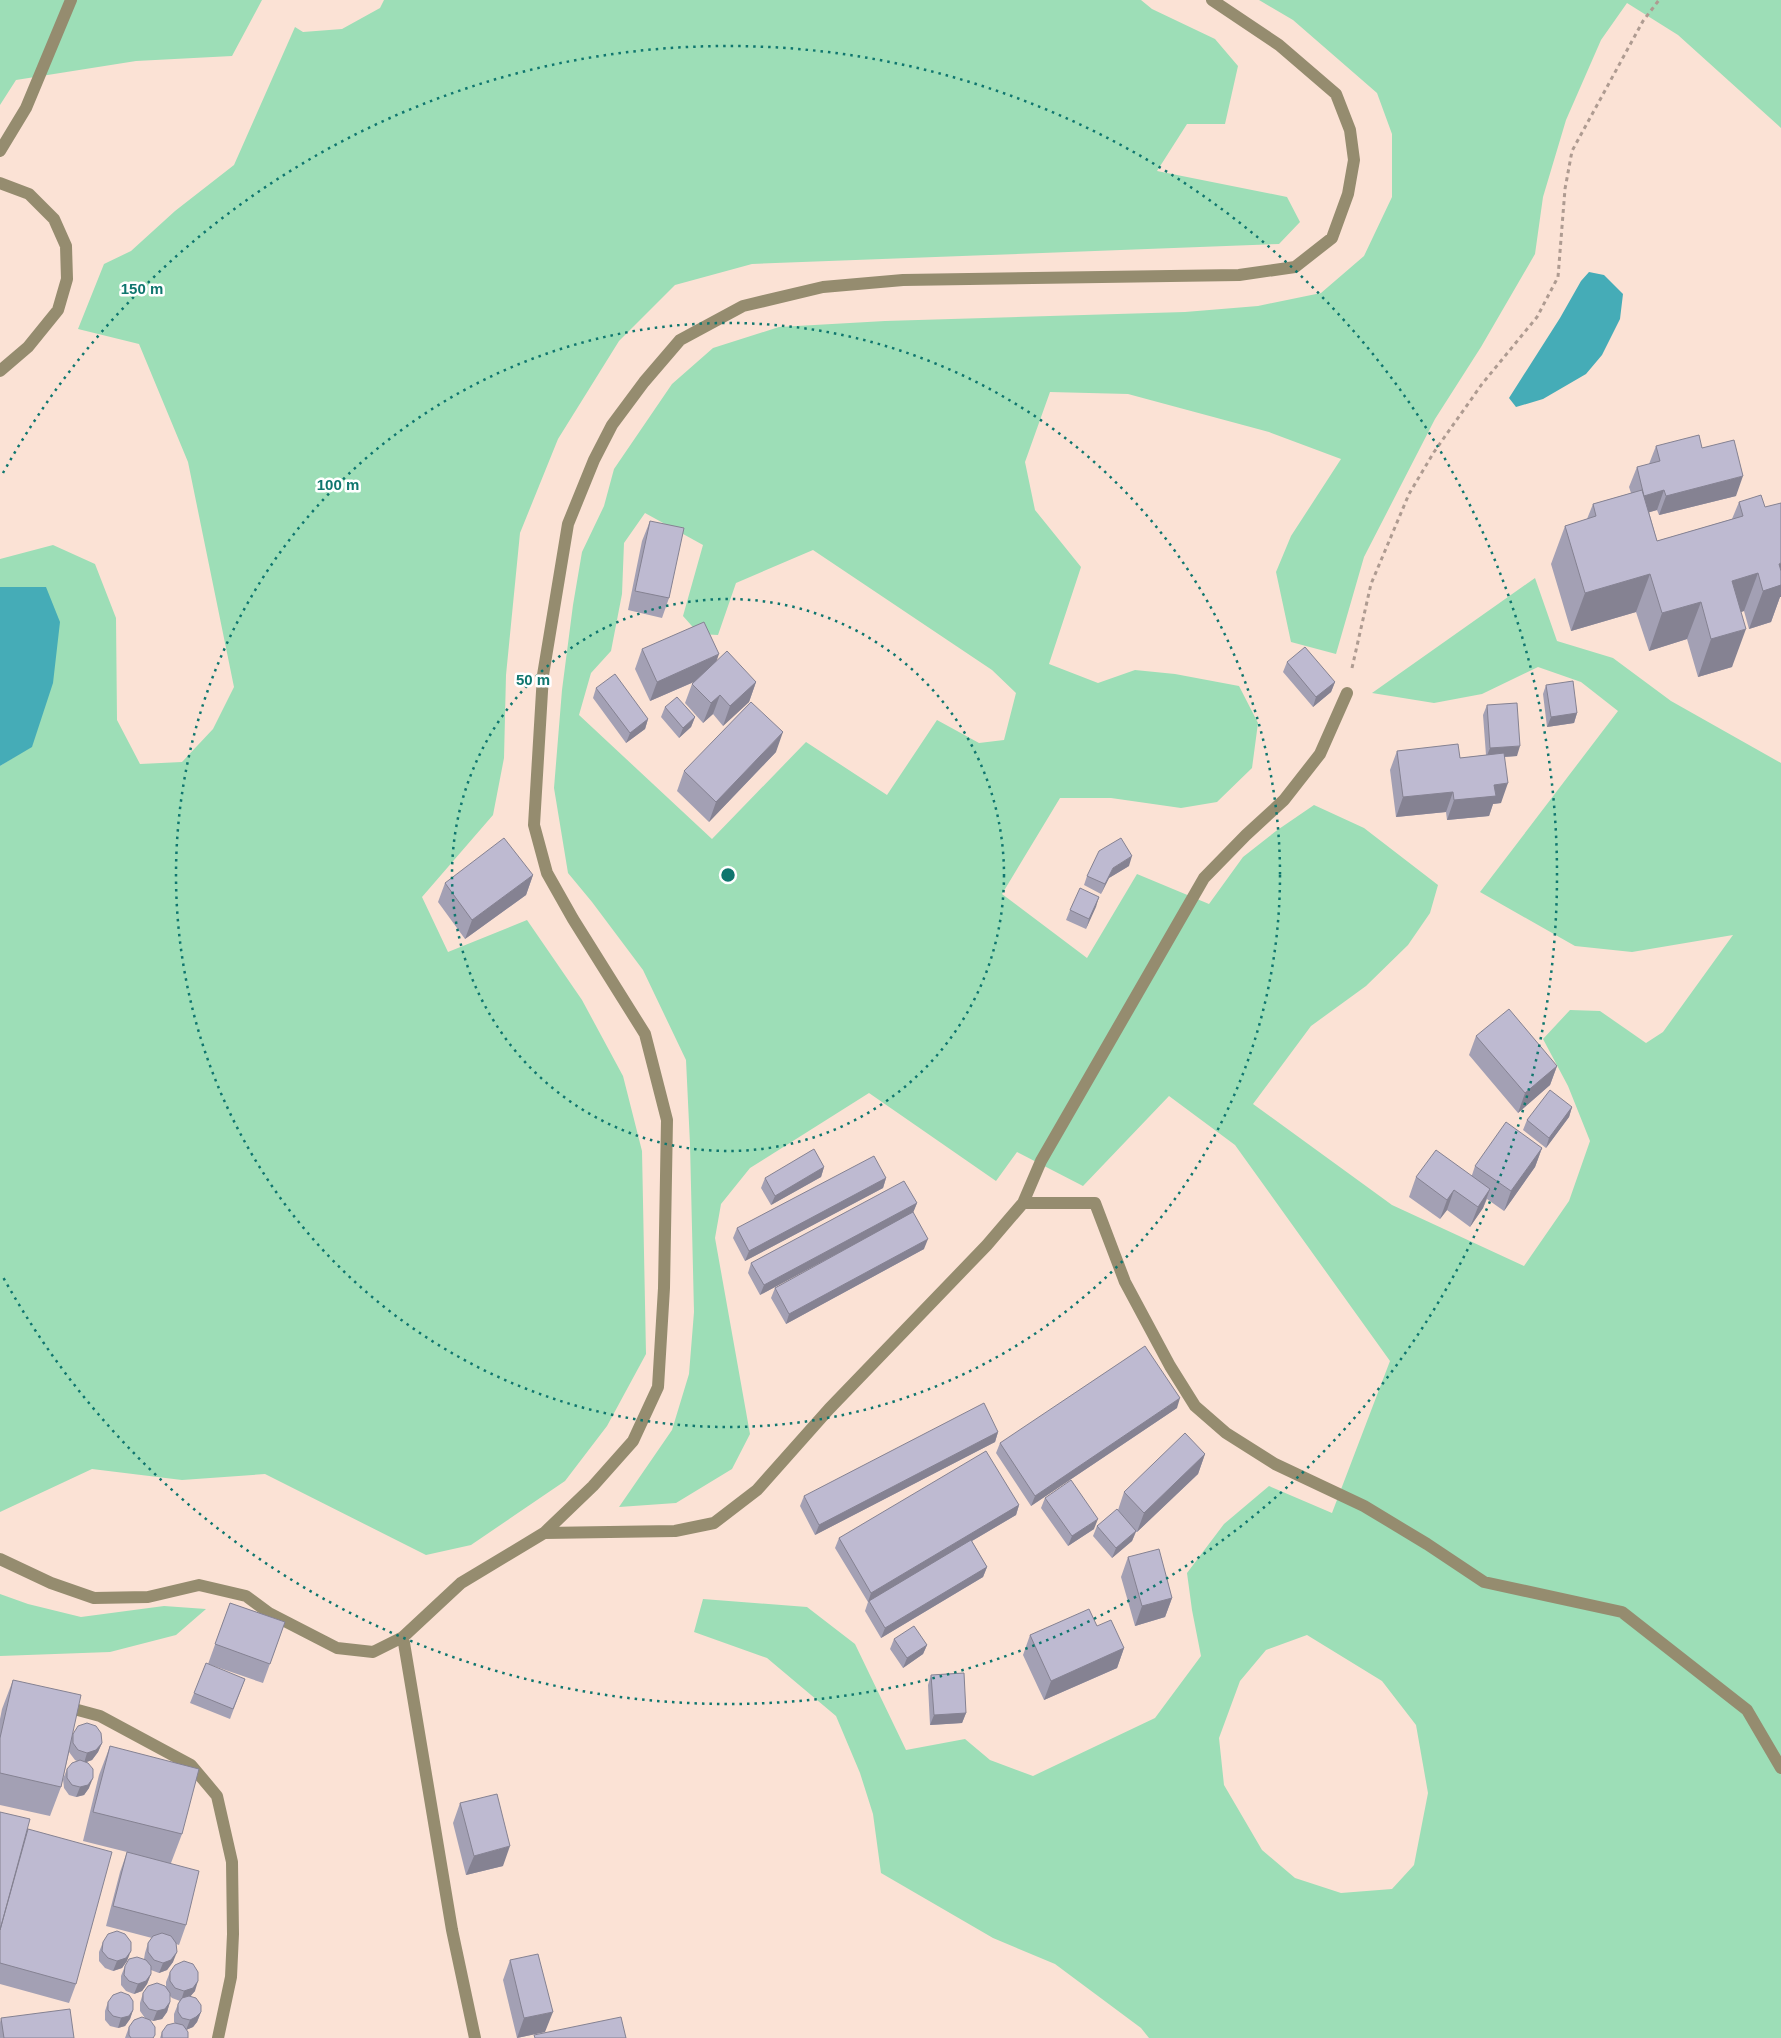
<svg xmlns="http://www.w3.org/2000/svg" width="1781" height="2038" viewBox="0 0 1781 2038" font-family="Helvetica,sans-serif">
	<style>
		.green { fill: #9ddeb7; fill-rule: evenodd }
		.water { fill: #45acb7 }
		.lines { fill: none; stroke-linecap: round; stroke-linejoin: round }
		.path { stroke: #ae9b91; stroke-width: 3; stroke-dasharray: 4 4; stroke-linecap: butt }
		.minor { stroke: #958c6f; stroke-width: 12 }
		.wall { fill: #a3a0b4 }
		.shaded-wall { fill: #858292 }
		.building { fill: #bebad1; stroke: #858292 }
		.ring { fill: none; stroke: #0f766e; stroke-width: 2.5; stroke-dasharray: 2.5 5 }
		.centre { fill: #0f766e; stroke: #fff; stroke-width: 2.5 }
		.ring-label { font-size: 15px; text-anchor: middle; font-weight: bold; fill: #0f766e; stroke: #fff; stroke-width: 5; stroke-linejoin: round; paint-order: stroke }
	</style>
	<rect width="100%" height="100%" fill="#fbe2d5"/>
	<path class="green" d="M0,0h262l-30,56 -96,5 -120,19 -16,25z
		M384,0h757l11,9 63,30 23,27 -13,58h-38l-30,47 130,26 13,25 -21,22 -527,20 -77,21 -56,56 -61,98 -38,94 -14,142 -2,83 -11,57 -71,82 26,55 79,-32 55,80 41,76 19,75 4,203 -39,72 -42,55 -94,64 -45,10 -161,-81 -83,6 -90,-11 -92,43v-746l32,-20 14,-159h-46v-28l53,-14 42,19 21,54 1,102 23,44 42,-2 31,-33 21,-42 -46,-225 -49,-118 -61,-15 26,-65 27,-13 44,-40 59,-46 61,-138 8,5 39,-3 38,-21z
		M1259,0h522v128l-103,-93 -51,-32 -26,37 -35,80 -23,77 -8,57 -54,93 -46,72 -71,138 -28,97 -45,-12 -15,-70 15,-36 50,-77 -72,-27 -141,-38 -78,-2 -25,70 10,48 46,57 -32,97 49,19 37,-13 40,4 64,12 19,37 -6,45 -35,34 -36,6 -70,-10h-51l-58,96 85,64 50,-84 72,30 34,-47 33,-26 38,-26 50,23 74,57 -8,28 -22,32 -42,41 -55,40 -58,78 139,101 132,61 45,-65 21,-60 -22,-55 -25,-47 27,-29 30,1 46,32 17,-11 70,-97 -101,17 -57,-6 -95,-54 138,-181 -37,-29 -43,-15 -56,27 -48,9 -62,-10 163,-115 22,63 56,17 58,43 110,62v1275h-632l-8,-10 -86,-64 -62,-26 -112,-65 -8,-59 -13,-41 -24,-57 -69,-58 -73,-26 9,-33 104,8 48,37 51,106 59,-11 25,21 43,16 122,-58 46,-62 -9,-46 -5,-37 37,-49 45,-38 63,27 58,-152 -155,-216 -66,-49 -86,90 -66,-34 -21,29 -127,-88 -119,75 -29,36 -6,34 35,196 -18,35 -56,34 -57,4 53,-77 17,-56 5,-62 -4,-168 -4,-84 -43,-90 -51,-68 -24,-29 -14,-85 8,-98 11,-85 9,-53 22,-46 10,-37 58,-85 41,-36 66,-21 106,-6 300,-9 73,-6 63,-13 43,-37 28,-59v-63l-15,-41 -84,-73zM645,513l58,32 -20,71 16,18 19,1 18,-52 77,-33 179,120 24,23 -12,47 -25,3 -42,-23 -50,75 -81,-53 -94,97 -133,-124 12,-42 20,-22 11,-57 2,-51zM1307,1635l75,46 34,44 12,68 -14,72 -22,24 -51,4 -46,-15 -33,-28 -38,-65 -5,-47 21,-57 26,-31z
		M0,1594l28,10 53,13 83,-11 42,3 -30,26 -66,17 -110,4z"/>
	<path class="water" d="M1589,272l15,3 19,19 -3,25 -18,36 -16,19 -43,25 -27,8 -7,-9 51,-80 21,-37z
		M0,587h46l14,35 -7,61 -21,64 -32,19z"/>
	<g class="lines">
		<path class="path" d="M1352,668l19,-84 38,-90 25,-42 48,-68 55,-67 21,-40 7,-88 7,-38 71,-130 16,-21"/>
		<path class="minor" d="M0,151l26,-43 45,-108
			M0,183l29,11 25,25 12,27 1,33 -9,31 -30,37 -28,24
			M1023,1203h72l30,79 45,84 25,40 31,27 49,31 89,42 63,38 57,38 138,30 125,98 34,58
			M544,1533l131,-2 39,-8 43,-33 72,-81 158,-164 36,-42 18,-42 163,-283 42,-43 38,-35 36,-46 27,-61
			M0,1559l51,24 43,15 54,-1 51,-12 47,11 23,17 68,35 36,4 30,-15
			M63,1706l37,10 91,49 26,31 15,66 1,72 -2,43 -13,61
			M475,2038l-23,-108 -49,-293 58,-54 83,-50 49,-47 40,-45 25,-54 6,-99 3,-168 -22,-86 -72,-115 -26,-46 -13,-48 9,-150 25,-151 26,-64 18,-35 32,-43 36,-42 63,-34 80,-19 80,-7 336,-5 56,-8 37,-29 16,-44 6,-34 -4,-30 -14,-36 -57,-49 -67,-45"/>
	</g>
	<path class="wall" d="M1656,446l46,2 34,48 -77,19 -2,-5 -8,2 8,29 75,-22 7,-17 41,95 -9,25 -22,7 -5,-18 -3,1 -9,55 -34,10 -11,-38 -38,12 -13,-39 -65,19 -20,-67 14,-38 22,-7 6,-15 38,-11 -2,-6 8,-20 12,-3z
		M650,521l19,77 -7,20 -34,-8 14,-69z
		M642,649l75,12 39,21 -7,20 -26,24 -10,-12 -10,9 -18,-20 7,-19 2,-2 -44,19 -15,-32z
		M1287,662l48,20 -4,10 -18,15 -30,-35z
		M1546,685l31,28 -3,10 -27,4 -4,-33z
		M596,688l52,31 -3,10 -19,14 -33,-45z
		M1487,705l30,51 -12,1 -4,46 -8,1 -4,12 -42,4 -1,-8 -50,5 -6,-47 7,-19 63,7 26,-3 -3,-40z
		M665,707l30,10 -4,10 -12,11 -18,-21z
		M776,752l-67,70 -32,-31 7,-20z
		M1129,866l-20,12 -8,16 -17,-9 3,-9z
		M533,875l-7,20 -61,44 -27,-37 7,-19z
		M1099,897l-13,32 -20,-9 4,-10z
		M1476,1036l81,30 -7,19 -32,28 -49,-58z
		M1572,1107l-3,10 -23,31 -23,-18 4,-10z
		M1542,1148l-7,19 -31,44 -17,-12 -4,9 -13,19 -23,-17 -7,9 -31,-22 7,-20 56,-2 3,-9z
		M824,1167l-3,10 -50,28 -10,-17 4,-10z
		M886,1178l-3,10 -138,73 -12,-23 4,-10z
		M917,1203l-4,9 11,37 -138,75 -15,-26 4,-10 76,-42 -91,49 -12,-22 3,-10z
		M1177,1408l-146,98 -35,-53 4,-10z
		M998,1432l-3,10 -180,93 -15,-29 4,-10z
		M1205,1454l-7,20 -61,58h-1l-4,9 -20,17 -19,-22 4,-10 21,-16 6,-18z
		M1045,1498l49,31 -26,17 -27,-38z
		M1019,1505l-3,10 -44,26 15,26 -4,10 -102,61 -16,-27 3,-9 -33,-54 4,-10z
		M1128,1557l44,41 -7,19 -30,9 -14,-49z
		M230,1603l55,19 -22,61 -55,-19z
		M1097,1626l27,22 -7,20 -73,32 -21,-45 7,-20z
		M894,1639l33,6 -4,9 -20,14 -13,-19z
		M931,1675l35,38 -4,10 -32,2 -2,-40z
		M245,1679l-15,40 -40,-16 4,-10z
		M13,1680l59,57 1,-3 29,9 -4,9 -6,8 -6,2 3,26 -5,7 -8,2 -7,-2 -5,-7 -1,-9 4,-10 10,-8 -2,-1 -6,-8 1,-4 -9,39 -11,29 -50,-11v-86l2,-10z
		M110,1746l72,88 -11,29 15,62 -7,20 -3,-1 -3,18 -6,8 -8,3 -8,-3v4l-4,10 -5,7 -8,3 -8,-3 -5,-6v-9l4,-10 19,-7 1,-6 3,-10 4,-5 -46,-12 14,-54 7,-20 -44,-11 16,-66z
		M460,1803l43,63 -37,9 -13,-52z
		M0,1812l28,17 48,155 -7,19 -69,-19z
		M103,1942l24,19 -5,7 -9,3 -8,-3 -6,-7v-9z
		M510,1960l35,72 -28,6 -14,-58z
		M170,1972l25,19 -5,5 11,16 -4,10 -4,5 -7,3 2,8h-28l2,-6 13,-9 -1,-1v-8l4,-10 2,-3 -8,-3 -2,-2v6l-3,10 -5,7 -9,2 -6,-2 7,19h-29l4,-11 16,-9 -5,-7v-8l3,-10 23,-5v-6z
		M108,2002l25,8 -3,9 -5,7 -7,2 -8,-2 -5,-6v-9z
		M1,2018l73,20h-74v-16z"/>
	<path class="shaded-wall" d="M1743,476l-7,20 -77,19 7,-19z
		M1664,490l-7,20 -20,6 7,-20z
		M1781,563v34h-1l-9,25 -22,7 14,-38 16,-27z
		M1758,573l-14,38 -26,8 14,-38z
		M1650,574l-14,38 -65,19 14,-38z
		M1701,602l-14,37 -38,12 13,-38z
		M1746,629l-14,38 -34,10 13,-38z
		M719,654l-7,20 -62,27 7,-19z
		M756,682l-7,20 -26,24 7,-20z
		M1335,682l-4,10 -18,15 3,-10z
		M720,695l-7,19 -10,9 8,-20z
		M1577,713l-3,10 -27,4 4,-10z
		M695,717l-4,10 -12,11 4,-10z
		M648,719l-3,10 -19,14 4,-10z
		M783,732l-7,20 -67,70 7,-20z
		M1520,746l-3,10 -31,2 4,-10z
		M1508,783l-7,20 -8,1 -4,12 -42,4 7,-20 40,-15z
		M1453,792l-7,20 -50,5 7,-20z
		M1132,856l-3,10 -20,12 -8,16 4,-10 8,-16z
		M533,875l-7,20 -61,44 7,-19z
		M1099,897l-3,10 -10,22 3,-10z
		M1557,1066l-7,19 -32,28 7,-20z
		M1572,1107l-3,10 -23,31 3,-10z
		M1542,1148l-7,19 -31,44 7,-20z
		M824,1167l-3,10 -50,28 4,-9z
		M886,1178l-3,10 -138,73 4,-10z
		M1490,1189l-7,19 -13,19 8,-20z
		M1454,1190l-7,20 -7,9 7,-19z
		M917,1203l-4,10 -153,82 4,-10z
		M928,1239l-4,10 -138,75 3,-10z
		M1180,1398l-3,10 -146,98 4,-10z
		M998,1432l-3,10 -180,93 4,-10z
		M1205,1454l-7,20 -61,58 7,-19z
		M1019,1505l-3,10 -148,87 3,-9z
		M1098,1519l-4,10 -26,17 4,-10z
		M1136,1531l-4,10 -20,17 4,-10z
		M987,1567l-4,10 -102,61 4,-10z
		M1172,1598l-7,19 -30,9 7,-20z
		M927,1645l-4,9 -20,14 4,-10z
		M1124,1648l-7,20 -73,32 7,-19z
		M966,1713l-4,10 -32,2 4,-10z
		M102,1743l-4,9 -6,8 -8,3 3,-10z
		M93,1778l-4,10 -5,7 -8,2 4,-10z
		M510,1846l-7,20 -37,9 8,-19z
		M131,1951l-4,10 -5,7 -9,3 4,-10z
		M177,1952l-4,10 -6,8 -8,3 4,-10z
		M151,1974l-4,10 -5,7 -8,3 4,-10z
		M198,1981l-3,10 -6,7 -8,3 3,-10z
		M170,2002l-3,10 -5,7 -9,2 4,-10z
		M133,2010l-3,9 -5,7 -7,2 3,-10z
		M201,2012l-4,10 -4,5 -7,3 4,-10z
		M553,2012l-8,20 -28,6 7,-20z"/>
	<path class="building" d="M1699,435l3,13 32,-8 9,36 -77,20 -2,-6 -20,6 -7,-29 23,-6 -4,-15z
		M1642,490l15,51 86,-25 -4,-14 22,-7 4,12 16,-4v60l-2,1 2,7v14l-18,6 -5,-18 -26,8 14,48 -35,10 -10,-37 -39,11 -12,-39 -65,19 -20,-67 31,-10 -3,-12z
		M650,521l34,7 -15,70 -34,-7z
		M704,622l15,32 -62,28 -15,-33z
		M1305,647l30,35 -19,15 -29,-35z
		M727,651l29,31 -26,24 -10,-11 -9,8 -19,-19z
		M615,674l33,45 -18,14 -34,-45z
		M1573,681l4,32 -26,4 -5,-32z
		M677,697l18,20 -12,11 -18,-21z
		M751,702l32,30 -67,70 -32,-31z
		M1517,703l3,43 -30,2 -3,-43z
		M1458,744l2,14 44,-5 4,30 -14,2 2,11 -42,4 -1,-8 -50,5 -6,-46z
		M504,838l29,37 -61,45 -27,-37z
		M1121,838l11,18 -19,12 -8,16 -18,-8 12,-25z
		M1080,888l19,9 -10,22 -19,-9z
		M1509,1009l48,57 -32,27 -49,-57z
		M1550,1090l22,17 -23,31 -22,-18z
		M1506,1122l36,26 -31,43 -36,-25z
		M814,1149l10,18 -49,29 -10,-18z
		M1436,1150l54,39 -12,18 -24,-17 -7,10 -31,-23z
		M874,1156l12,22 -137,73 -12,-23z
		M904,1181l13,22 -153,82 -13,-22z
		M913,1212l15,27 -139,75 -14,-26z
		M1145,1346l35,52 -145,98 -35,-53z
		M984,1403l14,29 -179,93 -15,-29z
		M1185,1433l20,21 -61,59 -20,-21z
		M986,1451l33,54 -148,88 -32,-55z
		M1071,1480l27,39 -26,17 -27,-38z
		M1117,1509l19,22 -20,17 -19,-22z
		M971,1540l16,27 -102,61 -16,-27z
		M1159,1549l13,49 -30,8 -14,-49z
		M230,1603l55,19 -15,42 -55,-20z
		M1089,1609l8,17 14,-6 13,28 -73,33 -21,-46z
		M914,1626l13,19 -20,13 -13,-19z
		M206,1663l39,16 -12,30 -39,-16z
		M964,1673l2,40 -32,2 -3,-40z
		M13,1680l68,15 -20,92 -61,-14v-35z
		M87,1723l9,3 5,7 1,10 -6,7 -9,3 -9,-3 -5,-7v-9l5,-8z
		M110,1746l89,23 -17,65 -89,-22z
		M80,1760l8,3 5,6v9l-5,7 -8,2 -8,-2 -5,-7v-9l5,-6z
		M497,1794l13,52 -36,10 -14,-53z
		M0,1812l30,7 -30,111z
		M28,1829l84,23 -36,132 -76,-21v-33z
		M127,1852l72,19 -13,54 -73,-19z
		M117,1931l8,3 6,8v9l-5,7 -9,3 -9,-3 -6,-7 1,-9 5,-8z
		M162,1933l9,3 5,7 1,9 -6,8 -8,3 -9,-3 -6,-8v-9l5,-7z
		M538,1954l15,58 -29,6 -14,-58z
		M137,1957l9,3 5,6v8l-5,7 -8,3 -9,-3 -5,-6 1,-9 4,-7z
		M184,1961l9,3 5,8v9l-5,7 -9,3 -9,-3 -5,-7v-9l5,-7z
		M157,1983l8,3 5,7v9l-5,7 -8,2 -8,-2 -6,-8v-8l5,-7z
		M121,1992l8,3 4,6v9l-4,6 -8,2 -8,-2 -5,-6v-8l5,-7z
		M189,1996l7,2 5,7v7l-5,5 -6,3 -8,-2 -4,-6v-8l4,-6z
		M70,2009l4,29h-70l-3,-20z
		M142,2017l8,3 5,7v8l-2,3h-22l-2,-3v-8l5,-7z
		M621,2017l5,21h-91l-1,-3z
		M175,2023l8,2 5,7v6h-26v-6l5,-7z"/>
	<g class="ring">
		<circle cx="728" cy="875" r="276"/>
		<circle cx="728" cy="875" r="552"/>
		<path d="M3 473A829 829 0 1 1 3 1277"/>
	</g>
	<circle cx="728" cy="875" r="8" class="centre"/>
	<g class="ring-label">
		<text x="142" y="294">150 m</text>
		<text x="338" y="490">100 m</text>
		<text x="533" y="685">50 m</text>
	</g>
</svg>
